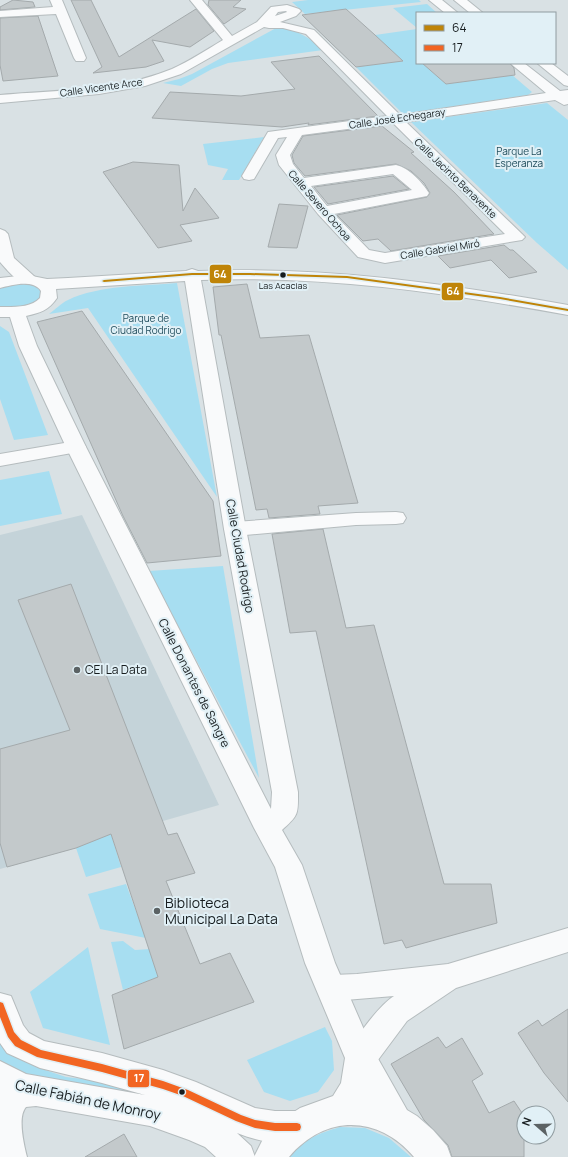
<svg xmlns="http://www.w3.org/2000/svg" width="568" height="1157" viewBox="0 0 568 1157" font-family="Manrope,sans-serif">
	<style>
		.built { fill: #c4d3d9 }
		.green { fill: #a7def1 }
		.building { fill: #c3c9cb; stroke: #a4aaac }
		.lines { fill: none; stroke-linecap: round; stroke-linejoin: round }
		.minor-casing { stroke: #b5bcbe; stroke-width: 2 }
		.major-casing { stroke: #b5bcbe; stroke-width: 2 }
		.minor { fill: #f9fafb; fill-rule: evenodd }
		.major { fill: #f9fafb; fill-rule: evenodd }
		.bus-1-casing { stroke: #e1f0f6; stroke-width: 3 }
		.bus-2-casing { stroke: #e1f0f6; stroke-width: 3 }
		.bus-1 { fill: #bf8408; fill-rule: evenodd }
		.bus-2 { fill: #f26522; fill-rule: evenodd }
		.bus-dot { fill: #171d1f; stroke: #e1f0f6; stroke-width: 1.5 }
		.poi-dot { fill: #5b6264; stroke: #e1f0f6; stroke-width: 1.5 }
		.labels { text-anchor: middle; stroke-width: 4; stroke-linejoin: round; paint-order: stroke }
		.far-bus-label { font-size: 9px; fill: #171d1f; stroke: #e1f0f6 }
		.far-street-label { font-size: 10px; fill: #171d1f; stroke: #e1f0f6 }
		.far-park-label { font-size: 10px; fill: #204d5c; stroke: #e1f0f6 }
		.street-label { font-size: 12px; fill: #171d1f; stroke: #e1f0f6 }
		.poi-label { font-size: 12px; fill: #171d1f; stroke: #e1f0f6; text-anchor: start }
		.near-poi-label { font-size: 14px; fill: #171d1f; stroke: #e1f0f6; text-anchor: start }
		.near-street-label { font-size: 14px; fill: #171d1f; stroke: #e1f0f6 }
		.line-badge { stroke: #e1f0f6; stroke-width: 1.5 }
		.badge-label { font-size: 11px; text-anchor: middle; font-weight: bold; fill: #fff }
	</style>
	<rect width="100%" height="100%" fill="#d9e1e4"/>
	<path class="built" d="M82,515l137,290 -56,16 -16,2 -36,11 -35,14 -76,21v-334z"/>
	<path class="green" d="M308,0h111l2,2 -116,12 -13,-12z
		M427,4l10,9h-20v15l-24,-20z
		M278,27c19,3 31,10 45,23l-95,13 -16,6 -31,17 -18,-3 16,-4 13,-5z
		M417,29v34h5l24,21 61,-8 -9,-13 34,29 -4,3 -125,19 -47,-47 47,-6 -28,-26z
		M547,103l21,17v150l-31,-27 -126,-121z
		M264,137l-25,43h-17l6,-11 -20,-4 -5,-21z
		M18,282l22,5 4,7c-13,16 -26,14 -44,13v-21z
		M177,283l40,214 -129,-189 -39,6c6,-4 12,-11 19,-14 31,-15 76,-14 109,-17z
		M0,326l9,6 39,103 -34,5 -14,-41z
		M49,471l13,43 -62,12v-46z
		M223,566l36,212 -110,-207z
		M111,834l10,33 -35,10 -10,-29z
		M126,884l20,54 -46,-9 -12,-35z
		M123,941l12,9 15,-1 8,28 -35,13 -12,-48z
		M88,947l22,98 -67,-17 -13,-36z
		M325,1027l7,14 2,29 -16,22 -28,9 -26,-9 -17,-32z
		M0,1033l21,25 15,9 30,10 25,3 52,15 -108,-10 -35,-20z
		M340,1127l25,1 24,10 22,19h-122c13,-18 31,-24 51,-30z"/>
	<path class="building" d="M13,0l20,2 2,5 -35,3v-3z
		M71,0h20l28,57 77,-48 18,22 -24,16 -38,-7 12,21 -18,6 -53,6 9,-6z
		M209,0h32l-8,7 13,2 -22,15 -16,-19z
		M346,9l29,26 28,26 -47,6 -54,-52z
		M38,16l20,60 -55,5 -3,-16v-47z
		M319,56l59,60 -70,9 1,-2 -27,4 -130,-9 18,-26 71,4 54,-7 -24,-27z
		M422,63h87l5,5 1,7 -69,9z
		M382,126l32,26 -3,1 43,39 40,42 -103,17 -13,-12 -15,2 -26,-26 90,-18 3,-4 -6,-10 -13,-12 -15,-7 -91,12 -11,-13 -2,-8 11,-19z
		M133,162l46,3 4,46 12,-23 24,30 -39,7 12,16 -34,7 -55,-76z
		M393,176l16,13 -81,15 -14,-17z
		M279,204l29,2 -11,42 -29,-1z
		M504,245l6,5h3l24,22 -28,6 -18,-18 -41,8 -12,-12z
		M247,284l13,54 49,-3 49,168 -40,3 2,8 -51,4 -2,-9 -11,1 -35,-175h-2l-6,-48z
		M82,311l131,190 8,55 -74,7 -24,-47 -86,-194z
		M323,529l23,99 28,-3 70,259h47l6,39 -91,25 -4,-8 -18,4 -68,-313 -26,2 -18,-99z
		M71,584l97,251 9,-2 18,40 -29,8 34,83 30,-11 24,49 -130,47 -12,-54 46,-18 -47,-143 -35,14 -69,19 -7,-24v-94l70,-19 -52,-130z
		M568,1009v93l-24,-29 -26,-40 20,-13 4,6z
		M438,1037l8,11 16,-10 21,36 -11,7 17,32 25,-12 10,15v41h-72l-4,-12 -24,-25 -33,-56z
		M124,1134l13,23h-52z"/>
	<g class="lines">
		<defs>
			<path id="minor" d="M50,0h12l24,58 -2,3h-8l-2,-3 -18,-44 -56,3v-6l53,-4z
				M190,0h12l30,36 25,-14 14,-15 16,-2 12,4 2,2 -5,5 -16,6 34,8 86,85 146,-22 -36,-30h14l36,28 8,-1v14l-4,1 -9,-5 -149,22 116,112 3,3 -3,3 -137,23 -27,-6 -40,-43 -39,-49 -3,-10 11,-18 -9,1 -24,41 -5,1 -5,-1 -2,-3 26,-44 119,-16 -81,-82 -23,-6h-14l-5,-1 -83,47 -36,12 -46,8 -99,9v-8c57,-5 119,-4 172,-26 18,-8 34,-19 51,-29zM278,12l8,-1 1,1 -12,4zM393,123l112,111 -120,19 -16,-3 -35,-36 93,-18 2,-3c-7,-11 -20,-25 -33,-28l-92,13 -11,-14 -3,-9 12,-20zM393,174l19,16 -85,16 -16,-20z
				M429,0h13l16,13h-13z
				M454,0h13l16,13h-13z
				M537,63h14l17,13v10l-4,-1z
				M0,229l5,2 3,3 6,24 21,19 2,3 -2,3c-15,4 -26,-11 -35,-21z
				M76,441l7,2 3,4 -3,4 -83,15v-12z
				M396,512l7,1 3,5 -3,5 -7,1 -40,1 -121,11 -7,-2 -4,-5 4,-5 7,-2 121,-9z
				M568,928v24l-112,36 -49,33 -35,47 -11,4 -11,-4 -5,-10c8,-17 33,-52 49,-62l-61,5 -11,-4 -4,-9 4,-9 11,-4 24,-1 91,-10z
				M0,993l11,3 12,29 6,8 15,8 58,12 61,17 33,12 59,26 20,3h22l11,5 5,11 -5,11c-23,9 -48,4 -71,-5l14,13 4,11h-39l-11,-10 -16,-7 -39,-14 -114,-20 -10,1c-9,10 -2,38 1,50h-27v-96l26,13 119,21 -43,-12 -62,-15 -33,-15 -7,-10z"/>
			<path id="major" d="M192,269l6,2c127,-5 245,12 370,34v10c-122,-22 -243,-40 -367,-35l45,249 52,263c0,22 1,23 -16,38l20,35 33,98 37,85 35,62 10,6 16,14 14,16 4,11h-37c-36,-42 -88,-43 -125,0h-35l10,-20 16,-16 20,-13 33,-12 8,-13 4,-25 -40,-95 -30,-96 -21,-39 -188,-381 -47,-101 -9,-29h-10v-10c13,0 31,1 40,-9l1,-7c-8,-12 -29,-6 -41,-3v-10l27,-3 20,4 21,-1 118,-7zM185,281l39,248 48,263 -1,17 -185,-362 -49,-101 -11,-30c14,-3 23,-6 31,-18l-1,-9z"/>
		</defs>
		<use href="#minor" class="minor-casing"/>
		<use href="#major" class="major-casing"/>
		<use href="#minor" class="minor"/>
		<use href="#major" class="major"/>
		<defs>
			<path id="bus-1" d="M192,273h58l97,3 153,21 68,12v2l-68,-12 -153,-21 -97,-3h-58l-88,7 -2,-1 2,-1z"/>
			<path id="bus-2" d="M0,1002l3,1 11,29 7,8 20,10 61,14 61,17 25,9 53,25 14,5 20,3h22l3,1 1,3 -1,3 -3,1h-22l-20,-3 -19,-7 -53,-25 -20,-7 -61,-17 -65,-15 -22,-11 -7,-9 -8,-20z"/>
		</defs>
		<use href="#bus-1" class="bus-1-casing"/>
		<use href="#bus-2" class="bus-2-casing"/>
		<use href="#bus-1" class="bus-1"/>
		<use href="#bus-2" class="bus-2"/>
	</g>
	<g class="bus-dot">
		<circle cx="283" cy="275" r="3.5"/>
		<circle cx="182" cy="1092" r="3.5"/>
	</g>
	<g class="poi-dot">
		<circle cx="77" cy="670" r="4"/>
		<circle cx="157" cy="911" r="4"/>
	</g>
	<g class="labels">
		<g class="far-bus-label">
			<text x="283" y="289">Las Acacias</text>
		</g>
		<g class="far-street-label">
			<text transform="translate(101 87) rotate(-8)" y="4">Calle Vicente Arce</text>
			<text transform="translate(397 118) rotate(-8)" y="4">Calle José Echegaray</text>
			<text transform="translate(456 178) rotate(44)" y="4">Calle Jacinto Benavente</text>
			<text transform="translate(320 205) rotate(49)" y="4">Calle Severo Ochoa</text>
			<text transform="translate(440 249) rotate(-9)" y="4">Calle Gabriel Miró</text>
		</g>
		<g class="far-park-label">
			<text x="519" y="155">Parque La<tspan x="519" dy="12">Esperanza</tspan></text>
			<text x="146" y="322">Parque de<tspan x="146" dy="12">Ciudad Rodrigo</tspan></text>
		</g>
		<g class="street-label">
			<text transform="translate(240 556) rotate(80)" y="4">Calle Ciudad Rodrigo</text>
			<text transform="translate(194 683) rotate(63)" y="4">Calle Donantes de Sangre</text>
		</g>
		<g class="poi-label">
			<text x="85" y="674">CEI La Data</text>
		</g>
		<g class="near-poi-label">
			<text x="165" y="908">Biblioteca<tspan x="165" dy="16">Municipal La Data</tspan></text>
		</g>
		<g class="near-street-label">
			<text transform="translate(88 1100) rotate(12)" y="5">Calle Fabián de Monroy</text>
		</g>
	</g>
	<g class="line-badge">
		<rect x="209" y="264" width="23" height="20" rx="4" fill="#bf8408"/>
		<rect x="441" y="282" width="23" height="19" rx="4" fill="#bf8408"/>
		<rect x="127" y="1069" width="23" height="19" rx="4" fill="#f26522"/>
	</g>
	<g class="badge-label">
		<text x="220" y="278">64</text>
		<text x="453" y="295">64</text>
		<text x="139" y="1082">17</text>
	</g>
	<rect x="416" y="12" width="140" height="52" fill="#e1f0f6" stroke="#909ca0"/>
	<rect x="424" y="25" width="20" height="6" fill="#bf8408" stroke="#909ca0"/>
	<text x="452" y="32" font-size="12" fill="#171d1f">64</text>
	<rect x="424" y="45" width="20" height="6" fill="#f26522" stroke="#909ca0"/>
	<text x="452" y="52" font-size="12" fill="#171d1f">17</text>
	<g transform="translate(536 1125) rotate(290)"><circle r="19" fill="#e1f0f6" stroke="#909ca0"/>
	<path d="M0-3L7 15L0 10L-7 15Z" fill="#5b6264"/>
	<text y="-6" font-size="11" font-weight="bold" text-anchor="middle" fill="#171d1f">N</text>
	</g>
</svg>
